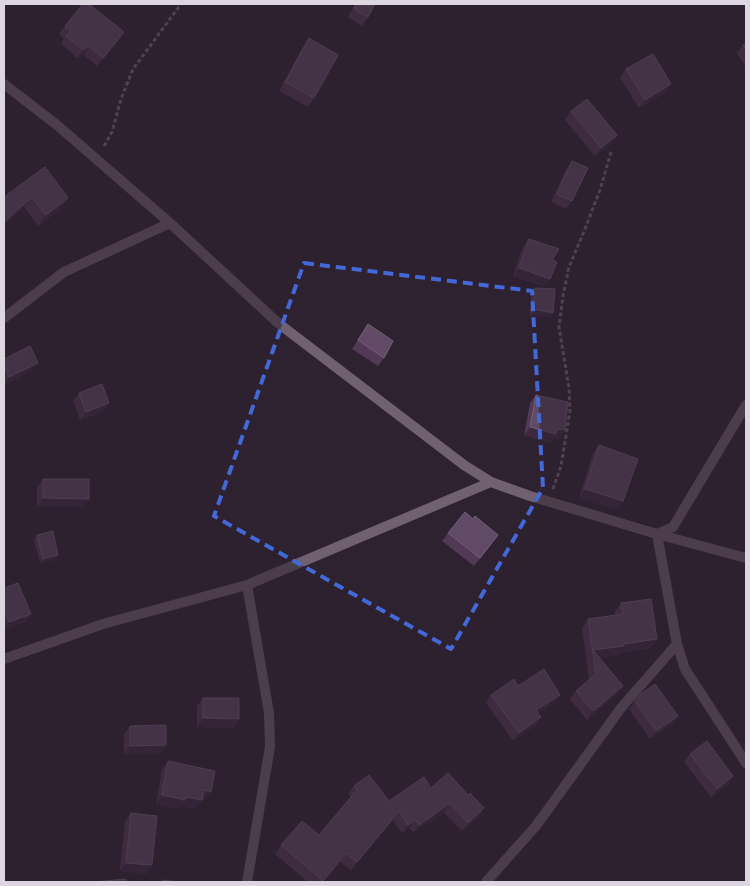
<svg xmlns="http://www.w3.org/2000/svg" width="750" height="886" viewBox="0 0 750 886" font-family="Quicksand,sans-serif">
	<style>
		.lines { fill: none; stroke-linecap: round; stroke-linejoin: round }
		.path { stroke: #756a77; stroke-width: 3; stroke-dasharray: 4 2.5; stroke-linecap: butt }
		.minor { stroke: #6f616f; stroke-width: 10 }
		.wall { fill: #523956 }
		.shaded-wall { fill: #3d2841 }
		.building { fill: #604a65; stroke: #745f78 }
		.marked { fill: none; stroke: #4369d9; stroke-width: 4; stroke-dasharray: 10 6; stroke-linejoin: round }
	</style>
	<rect width="100%" height="100%" fill="#2e2130"/>
	<g class="lines">
		<path class="path" d="M104,146l8,-14 9,-33 12,-30 48,-65
			M553,489l8,-23 9,-55 -1,-23 -10,-61 4,-31 6,-29 16,-38 15,-39 11,-38"/>
		<path class="minor" d="M4,84l53,41 113,98 108,100 186,142 27,17 39,14 127,38 89,24
			M4,318l60,-46 106,-49
			M746,405l-73,122 -16,7 20,110 8,25 61,94
			M4,659l99,-35 144,-39 244,-103
			M247,882l23,-135 -1,-34 -22,-128
			M486,882l50,-56 85,-118 56,-64"/>
	</g>
	<path class="wall" d="M355,4h20l-7,13 -6,9 -14,-9z
		M65,26l53,15 -21,25 -13,-11 -7,3 -16,-14 3,-5 -5,-5z
		M309,38l5,60 -6,9 -29,-16 24,-44z
		M746,43v24l-9,-14 6,-8z
		M626,69l45,15 -6,9 -26,15 -19,-30z
		M571,111l46,24 -6,9 -16,12 -30,-36z
		M572,161v40l-6,8 -15,-7 15,-32z
		M45,167l16,42 -23,17 -14,-19z
		M529,239l23,21 -8,27 -31,-11 10,-29z
		M535,288l15,30 -20,-4 2,-22z
		M368,324l16,34 -6,8 -26,-17z
		M4,359l28,12 -28,14z
		M79,393l30,10 -6,9 -23,8 -7,-19z
		M536,395l29,35 -6,9 -5,-1 -4,5 -26,-8 6,-32z
		M599,445l24,56 -6,8 -38,-11 14,-44z
		M43,479l40,28h-46v-19z
		M448,533l44,11 -18,22 -32,-25z
		M37,535l18,25 -15,3 -6,-23z
		M4,588l27,26 -6,8 -21,8z
		M621,603l36,36 -6,9 -32,5 -1,2 -19,2 24,29 -6,8 -30,26 -17,-21 6,-8 13,-12 -7,-51 6,-9 27,-4v-3z
		M518,686l42,9 -5,7 -17,11 -2,12 -23,16 -27,-38 5,-8z
		M203,698l36,21 -6,9 -36,-1v-21z
		M635,701l43,15 -6,8 -22,15 -21,-30z
		M130,726l36,19 -6,9h-36v-20z
		M690,754l43,22 -6,9 -16,12 -27,-35z
		M168,761l37,39h-3l-6,9 -15,-3 -2,3 -23,-5 6,-34z
		M354,786l35,15 42,-13 37,7 16,13 -6,9 -16,14 -18,-19 -31,21 -3,-5 -8,5 -9,-13 -42,50 -11,-8 -17,20h-16h1l-33,-28 6,-9 38,-10 32,-37 -3,-4z
		M131,813l21,52 -6,9 -26,-3 5,-50z"/>
	<path class="shaded-wall" d="M124,32l-6,9 -21,25 6,-8z
		M89,46l-5,9 -7,3 6,-8z
		M671,84l-6,9 -26,15 6,-8z
		M617,135l-6,9 -16,12 6,-8z
		M32,197l-8,10 -20,19v-4z
		M68,198l-7,11 -23,17 8,-11z
		M519,268l31,11 -6,8 -31,-11z
		M533,309l20,4 -3,5 -20,-4z
		M38,363l-6,8 -28,14 5,-8z
		M109,403l-6,9 -23,8 6,-8z
		M530,427l27,2 8,1 -6,9 -5,-1 -4,5 -26,-8z
		M585,489l38,12 -6,8 -38,-11z
		M43,498l46,1 -6,8h-46z
		M498,535l-6,9 -18,22 6,-8z
		M58,555l-3,5 -15,3 3,-4z
		M31,614l-6,8 -21,8 5,-8z
		M657,639l-6,9 -32,5 -1,2 -25,3v-8z
		M623,686l-6,8 -30,26 6,-9z
		M560,695l-5,7 -24,16 5,-8z
		M678,716l-6,8 -22,15 6,-8z
		M541,717l-5,8 -23,16 6,-8z
		M203,718l36,1 -6,9 -36,-1z
		M166,745l-6,9h-36l6,-8z
		M733,776l-6,9 -16,12 6,-8z
		M204,790l7,2 -6,8 -7,-1z
		M162,795l23,2 17,3 -6,9 -15,-3 -2,3 -23,-5z
		M450,803l-6,9 -31,21 6,-8z
		M484,808l-6,9 -16,14 6,-8z
		M399,811l-6,9 -42,50 6,-8z
		M416,820l-6,8 -8,5 6,-8z
		M346,853l-6,9 -17,20h-1z
		M126,863l26,2 -6,9 -26,-3z"/>
	<path class="building" d="M83,4h6l35,28 -21,26 -14,-12 -6,4 -17,-14 5,-5 -6,-5z
		M356,4h19l-7,13 -14,-8z
		M309,38l29,17 -24,43 -29,-16z
		M746,43v6l-3,-4z
		M653,54l18,30 -26,16 -19,-31z
		M587,99l30,36 -16,13 -30,-37z
		M572,161l16,7 -16,33 -15,-7z
		M45,167l23,31 -22,17 -14,-18 -28,25v-25z
		M529,239l30,10 -7,11 5,2 -7,17 -31,-11z
		M535,288l20,1 -2,24 -20,-4z
		M368,324l25,17 -9,17 -26,-18z
		M30,346l8,17 -29,14 -5,-11v-7z
		M102,384l7,19 -23,9 -7,-19z
		M536,395l32,7 -3,28 -8,-1 -1,5 -26,-7z
		M599,445l39,14 -15,42 -38,-12z
		M43,479h46v20l-46,-1z
		M465,512l8,7 2,-3 23,19 -18,23 -32,-25z
		M53,531l5,24 -15,4 -6,-24z
		M18,583l13,31 -22,8 -5,-14v-20z
		M651,599l6,40 -33,5v2l-31,4 30,36 -30,25 -17,-20 20,-17 -8,-55 35,-5 -2,-11z
		M544,669l16,26 -24,15 5,7 -22,16 -28,-38 23,-16 4,7z
		M655,684l23,32 -22,15 -21,-30 7,-8z
		M203,698h36v21l-36,-1z
		M166,725v20l-36,1v-20z
		M707,741l26,35 -16,13 -27,-35z
		M168,761l47,10 -4,21 -7,-2 -2,10 -17,-3v3l-23,-5z
		M448,773l20,22 2,-2 14,15 -16,15 -18,-20 -31,22 -3,-5 -8,5 -9,-14 -42,51 -11,-9 -23,28 -42,-36 21,-24 17,14 38,-45 -3,-4 15,-11 20,26 35,-24 7,11z
		M131,813l26,3 -5,49 -26,-2z
		M126,879v3h-32z
		M162,880l16,2h-16z"/>
	<path d="M0 0H750V886H0ZM304,263l228,28 11,197 -92,161 -237,-133z" fill="#2e2130" fill-opacity=".55" fill-rule="evenodd"/>
	<path class="marked" d="M304,263l228,28 11,197 -92,161 -237,-133z"/>
	<rect width="750" height="886" fill="none" stroke="#ddd5df" stroke-width="10"/>
</svg>
